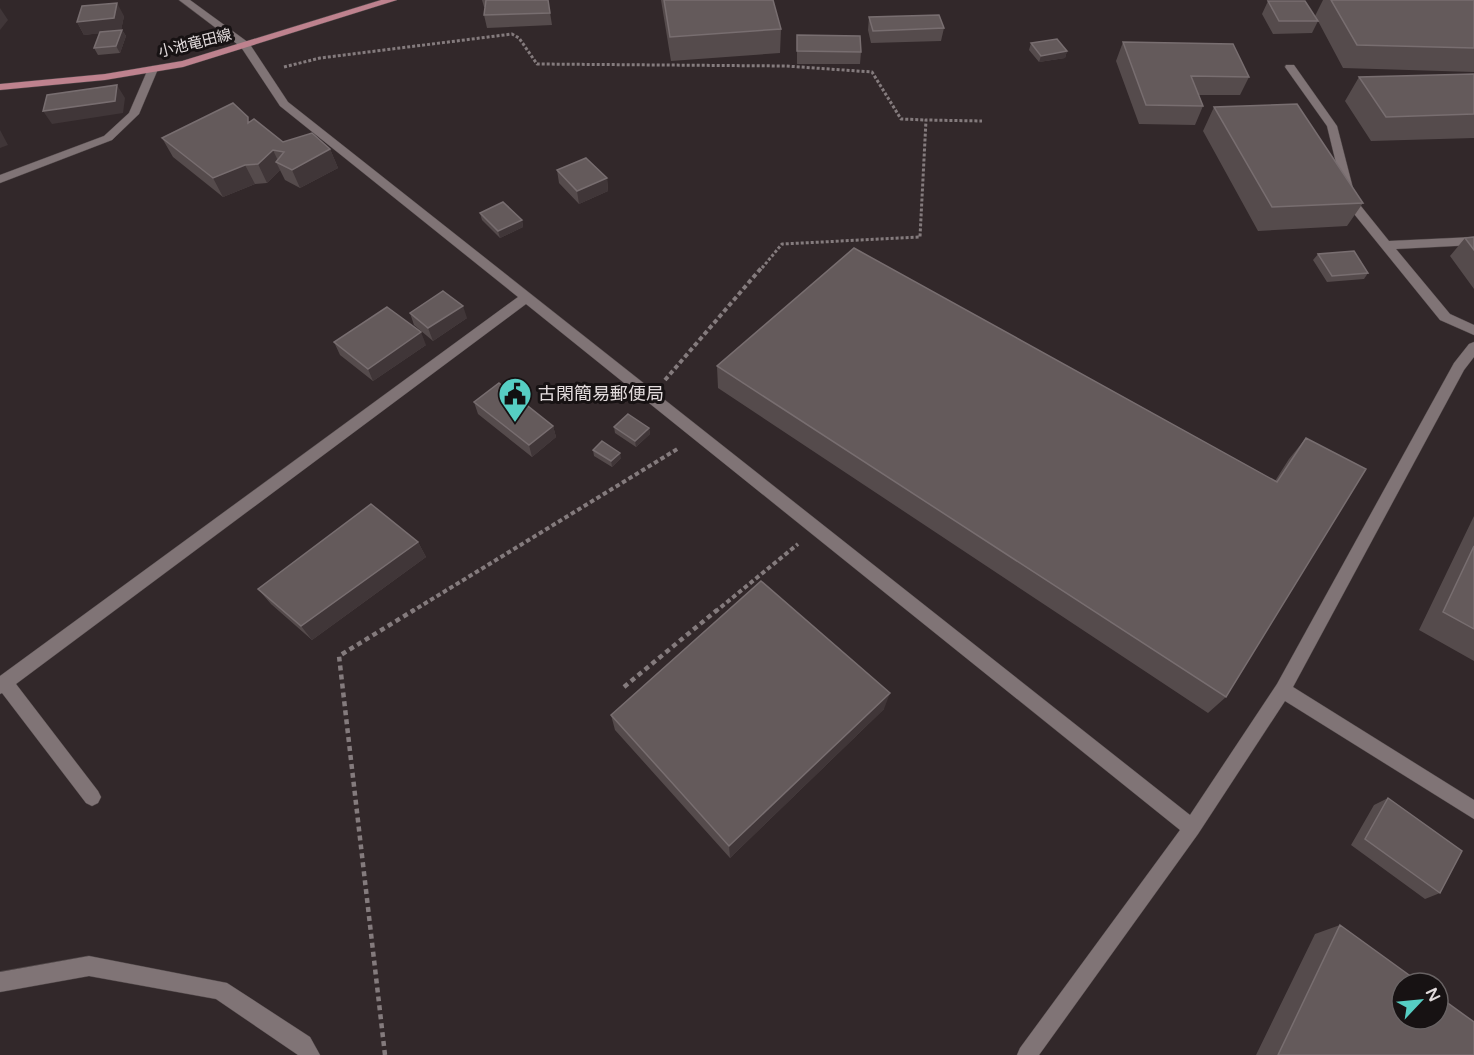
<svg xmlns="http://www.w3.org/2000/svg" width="1474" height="1055" viewBox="0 0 1474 1055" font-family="'Varela Round','Noto Sans JP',sans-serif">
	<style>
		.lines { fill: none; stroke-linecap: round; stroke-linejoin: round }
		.minor-casing { stroke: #4e4647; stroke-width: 1 }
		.major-casing { stroke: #4e4647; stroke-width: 1 }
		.path-far2 { stroke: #847b7d; stroke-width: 3; stroke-dasharray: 3 2; stroke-linecap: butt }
		.path-far1 { stroke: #847b7d; stroke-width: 4; stroke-dasharray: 4.5 3; stroke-linecap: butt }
		.path { stroke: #847b7d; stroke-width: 4.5; stroke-dasharray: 5 4; stroke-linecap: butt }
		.minor { fill: #807476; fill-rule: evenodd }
		.major { fill: #be828e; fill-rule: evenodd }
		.wall { fill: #554b4c }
		.shaded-wall { fill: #403638 }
		.building { fill: #645a5b; stroke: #786e70; stroke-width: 1.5 }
		.labels { text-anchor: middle; stroke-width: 6; stroke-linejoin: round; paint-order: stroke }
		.far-street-label { font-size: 15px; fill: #e2dbdc; stroke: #171213 }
		.poi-label { font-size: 18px; fill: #e2dbdc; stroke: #171213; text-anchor: start }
	</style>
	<rect width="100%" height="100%" fill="#32282a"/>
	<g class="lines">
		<defs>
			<path id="minor" d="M179,0h11l59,43 39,59 902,713 87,-131 177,-321 15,-19 5,-2v15l-10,13 -171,317 181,113v19l-189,-118 -87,133 -159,221h-22l3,-7 160,-218 -654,-526 -510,380 82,107 3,6 -3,6 -6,3 -6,-3 -84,-110 -2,1v-18l518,-379 -238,-191 -39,-59z
				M1286,65h8l43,61 19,74 33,41 85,-4v8l-78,4 54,65 24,11v10l-34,-15 -94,-116 -19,-78 -42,-59z
				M153,66l5,3 -19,45 -27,26 -112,43v-8l104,-39 25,-23 19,-44z
				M89,956l138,27 83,54 10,18h-22l-82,-56 -127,-23 -89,16v-20z"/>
			<path id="major" d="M381,0h16l-214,67 -78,13 -105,10v-6l105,-10 77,-13z"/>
		</defs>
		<use href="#minor" class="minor-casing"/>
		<use href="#major" class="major-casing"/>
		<path class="path-far2" d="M284,67l36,-9 192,-24 7,4 18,26 249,2 86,6 29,47 25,1
			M762,268l20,-24 138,-7 6,-117 56,1"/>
		<path class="path-far1" d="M665,380l98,-114
			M411,612l268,-164
			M715,612l83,-68"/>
		<path class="path" d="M624,687l93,-77
			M385,1055l-46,-399 75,-46"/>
		<use href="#minor" class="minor"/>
		<use href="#major" class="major"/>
	</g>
	<path class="wall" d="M482,0h66l4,25 -65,3 -3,-13 1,-8h-1z
		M661,0h112l8,29 -1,24 -109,8z
		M1323,0h151v72l-131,-4 -25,-47 -6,12 -39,1 -11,-20 6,-13 47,15z
		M124,16l-3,14h1l4,6 -6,17 -22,2 -4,-7 6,-15 -16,2 -7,-13z
		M869,17l75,11 -3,13 -70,2 -3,-13z
		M797,35l64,17 -1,12h-63z
		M1123,42l126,35 -9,18h-41l4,11 -8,19 -56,-1 -23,-63z
		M1031,43l36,8 -2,7 -26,4 -10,-12z
		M1474,74v64l-103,3 -26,-40 14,-24z
		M1214,107l149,96 -16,23 -89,5 -55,-100z
		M250,121l33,21 47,7 8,19 -38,20 -15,-8 -5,-10 -13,13 -12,1 -32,13 -50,-40 -11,-19z
		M557,170l50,8 1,13 -29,13 -20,-21z
		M480,213l42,7 1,7 -23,11 -18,-18z
		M1474,237v52l-24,-33 15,-18z
		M1318,254l50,19 -4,6 -37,3 -14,-22z
		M410,313l57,5 -34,23 -19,-16z
		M334,342l92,3 -53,36 -33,-26z
		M717,366l558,115 14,-22 17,-21 -80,259 -18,16 -490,-325z
		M474,402l79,24 3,11 -24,20 -54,-43z
		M614,427l35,1 1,6 -14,13 -21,-14z
		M593,450l28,8 -9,9 -18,-11z
		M1474,516v145l-55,-31z
		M418,542l8,15 -114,83 -41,-36 -13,-15z
		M884,709l-154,149 -115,-128 -4,-15z
		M1388,798l52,95 -15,6 -74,-54 23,-40z
		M1340,925l134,130h-218l59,-121z"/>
	<path class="shaded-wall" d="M117,3l7,13 -3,15 -37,4 -7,-13z
		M0,8l8,12 -8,10z
		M122,30l4,6 -6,17 -4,-7z
		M1067,51l-2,7 -26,4 2,-6z
		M117,85l8,13 -2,15 -71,11 -9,-13z
		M0,130l8,15 -8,3z
		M330,149l8,19 -38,20 -8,-18z
		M273,150l6,13 -3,-1 4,8 -13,13 -9,-19z
		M245,165l10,19 -32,13 -10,-19z
		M607,178l1,13 -29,13 -2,-13z
		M522,220l1,7 -23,11 -2,-7z
		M463,306l4,12 -34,23 -5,-13z
		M421,332l5,13 -53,36 -5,-12z
		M553,426l3,11 -24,20 -3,-12z
		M649,428l1,6 -14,13 -1,-6z
		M620,453l1,5 -9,9 -1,-6z
		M418,542l8,15 -114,83 -11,-14z
		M890,693l-6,16 -154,149 -1,-12z"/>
	<path class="building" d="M486,0h62l2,13 -66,2z
		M664,0h109l8,29 -111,8z
		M1331,0h143v48l-117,-3z
		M1268,1h37l13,20h-39z
		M117,3l-3,15 -37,4 5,-16z
		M939,15l5,13 -71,3 -4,-14z
		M122,30l-6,16 -22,2 6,-16z
		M797,35l63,1 1,16 -64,-1z
		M1057,39l10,12 -26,5 -10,-13z
		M1123,42l110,2 16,33 -58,-1 12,30 -57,-1z
		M1474,74v40l-88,3 -27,-40z
		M117,85l-2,16 -72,10 4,-16z
		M233,103l15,14v6l6,-4 29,23 29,-9 18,16 -38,21 -16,-8 8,-10 -11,-2 -15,14 -13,1 -32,13 -51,-40z
		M1297,104l66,99 -91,4 -58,-100z
		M586,158l21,20 -30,13 -20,-21z
		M503,202l19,18 -24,11 -18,-18z
		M1474,237v13l-9,-12z
		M854,248l423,234 29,-44 60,31 -140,228 -509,-331z
		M1354,251l14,22 -36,3 -14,-22z
		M443,291l20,15 -35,22 -18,-15z
		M387,307l34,25 -53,37 -34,-27z
		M499,383l54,43 -24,19 -55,-43z
		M628,414l21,14 -14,13 -21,-14z
		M602,441l18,12 -9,8 -18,-11z
		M371,504l47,38 -117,84 -43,-37z
		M1474,546v83l-31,-17z
		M761,581l129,112 -161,153 -118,-131z
		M1388,798l74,53 -22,42 -75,-54z
		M1340,925l80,58h-18v36h36v-23l36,26v33h-196z"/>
	<defs>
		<symbol id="civic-pin" viewBox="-11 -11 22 30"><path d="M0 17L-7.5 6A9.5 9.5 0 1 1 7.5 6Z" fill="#56cec3" stroke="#171213"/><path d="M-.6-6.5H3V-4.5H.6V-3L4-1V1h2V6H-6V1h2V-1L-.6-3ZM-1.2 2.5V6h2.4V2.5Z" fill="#111"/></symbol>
	</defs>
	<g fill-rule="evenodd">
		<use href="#civic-pin" x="496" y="375" width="38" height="52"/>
	</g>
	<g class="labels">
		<g class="far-street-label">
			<text transform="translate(195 43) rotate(-14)" y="5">小池竜田線</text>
		</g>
		<g class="poi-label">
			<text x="538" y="400">古閑簡易郵便局</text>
		</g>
	</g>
	<g transform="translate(1420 1001) rotate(64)"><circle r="28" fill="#171213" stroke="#686263" stroke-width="1.5"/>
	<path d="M0-4.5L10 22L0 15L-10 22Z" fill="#56cec3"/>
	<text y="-9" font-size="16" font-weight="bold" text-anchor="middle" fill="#e2dbdc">N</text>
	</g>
</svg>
